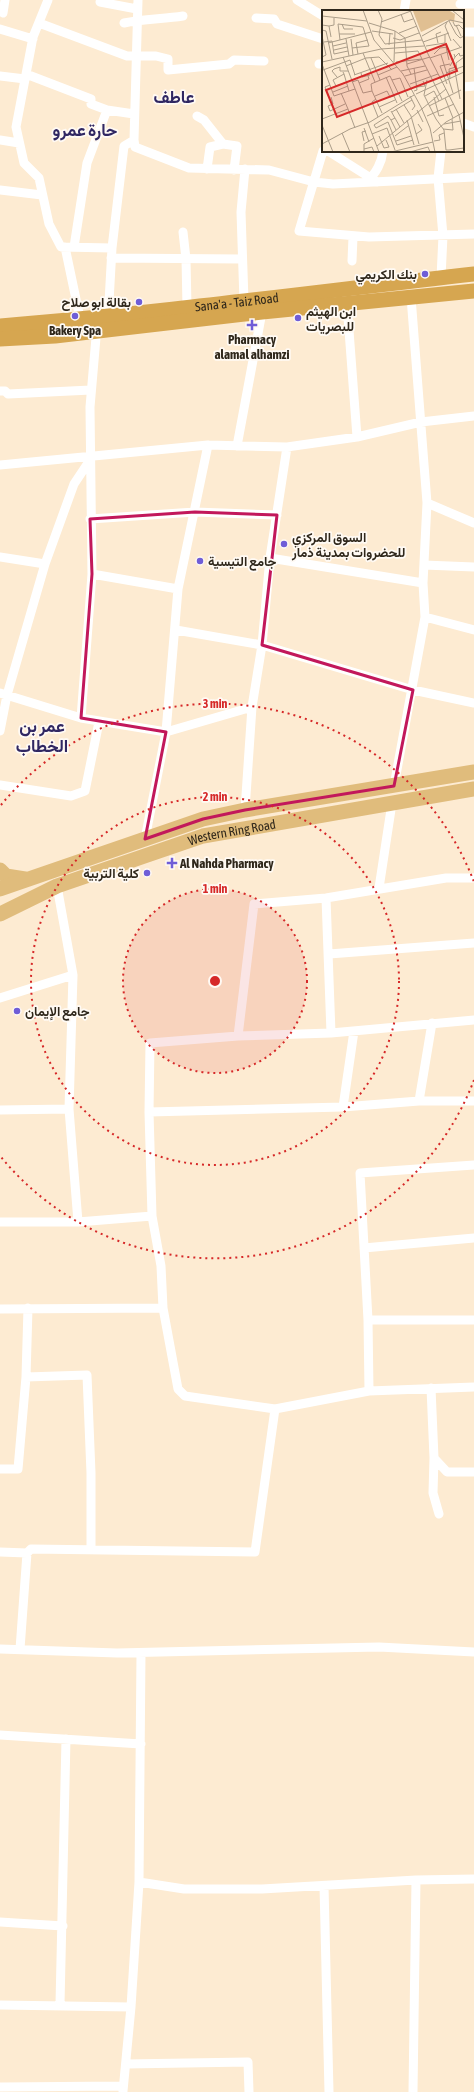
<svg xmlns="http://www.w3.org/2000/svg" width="474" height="2092" viewBox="0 0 474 2092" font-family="'Asap Condensed',Vazirmatn,sans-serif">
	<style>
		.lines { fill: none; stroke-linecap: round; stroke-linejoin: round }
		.minor { stroke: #fff; stroke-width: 9 }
		.primary { stroke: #e0bc7c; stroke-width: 15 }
		.trunk { stroke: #d6a650; stroke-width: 15 }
		.marked { fill: none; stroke: #c2185b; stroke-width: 3; stroke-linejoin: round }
		.ring { fill: none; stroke: #d62828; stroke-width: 2; stroke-dasharray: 2 4 }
		.poi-dot { fill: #6f5dd7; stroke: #fffaf4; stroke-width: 1.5 }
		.labels { text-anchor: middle; stroke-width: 3.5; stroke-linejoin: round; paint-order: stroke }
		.poi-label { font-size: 13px; font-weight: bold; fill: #2f271b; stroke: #fffaf4; text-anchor: start }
		.street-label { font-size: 13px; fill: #2f271b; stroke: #fffaf4 }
		.district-label { font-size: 17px; font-weight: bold; fill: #302762; stroke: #fffaf4 }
		.inset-road { fill: none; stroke: #ab9d89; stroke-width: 1 }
		.view { fill: #d62828; fill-opacity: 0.15; stroke: #d62828; stroke-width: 2 }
		.inset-edge { fill: none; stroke: #2f271b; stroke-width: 2 }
		.centre { fill: #d62828; stroke: #fffaf4; stroke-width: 2 }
		.ring-label { font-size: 12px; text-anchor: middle; font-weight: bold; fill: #d62828; stroke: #fffaf4; stroke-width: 3.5; stroke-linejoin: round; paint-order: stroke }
	</style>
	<rect width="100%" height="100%" fill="#fdebd2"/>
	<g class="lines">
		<path class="minor" d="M48,0l-15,37 -17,90 8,36 15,15 10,46 12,23 51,1
			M297,0l26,16
			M100,2l37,7
			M460,4h14
			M404,11l2,-11
			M3,13l2,-13
			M256,18l18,1 3,5 46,15
			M39,23l88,33h29l12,3v11l61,-6 5,-4 30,1
			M124,23c19,-4 40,-4 59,-7
			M0,29l33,10
			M463,32h11
			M319,64h4
			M26,74l65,25v5l16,6 27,4
			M0,76l25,3
			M463,87l11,-1
			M197,116l7,4 19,24 14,2 -3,24
			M463,123l11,4
			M0,140l19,3
			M134,140l1,7 54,21 80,2 45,12 19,2 141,-7
			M323,151l-24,80 70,6 105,-3
			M328,151l49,31
			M441,151l-3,27 5,58 -2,41
			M207,169l3,-22 13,-3
			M367,180c9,-5 15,-19 16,-29
			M0,190l42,5
			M183,232l3,27 1,48
			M65,247l16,76
			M74,247l13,-84 20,-53
			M111,258l131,1
			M352,261l1,-24
			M244,301l-3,-89 4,-43
			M347,304l10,133
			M108,320l4,-72 12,-102 10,-6 4,-140
			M0,391h5l3,3 83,-4
			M237,446l25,-134
			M0,465l208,-20 79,2 70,-10 64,-15 53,-6
			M427,503l47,20
			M90,519l105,-7 82,3
			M0,557l45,7
			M270,558l153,25
			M424,565l50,2
			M92,574l86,15
			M425,617l49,13
			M176,630l86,15 151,45 61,13
			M0,693l81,25 85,14 86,-25
			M81,718l11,-144 -2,-167 7,-81
			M0,731l7,-36 38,-131 29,-80 18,-27
			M0,785l71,11 14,-5 14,-69
			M394,786l31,-169 -2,-34 4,-80 -16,-206
			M245,810l7,-103 10,-62 8,-87 17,-111
			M145,839l21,-107 12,-143 30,-144
			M57,886l16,89 -4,134 9,113
			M379,888l13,-85
			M326,898l5,135
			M329,954l145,-11
			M0,998l73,-23
			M474,1020l-143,13 -93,3 -88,7 -1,69 3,104 9,50 2,42 15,81 7,7 90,13 94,-18 105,-4
			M238,1036l16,-132 72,-6 120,-20h28
			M419,1101l13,-78
			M343,1107l11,-76
			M0,1110l69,-1
			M149,1112l194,-5 76,-6h55
			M0,1222h78l74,-6
			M364,1248l110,-10
			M0,1309l163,-1
			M368,1320h106
			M26,1377l61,-2 4,98v75
			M431,1388l3,70 13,14h27
			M369,1391l-1,-71 -8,-147 114,-8
			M434,1458l-1,35 6,21
			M0,1469h18l8,-92 2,-69
			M0,1552l27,1
			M0,1649l117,4 262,-6 95,5
			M20,1649l7,-96 4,-4 224,3 20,-143
			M0,1735l141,9
			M416,1880l58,-1
			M139,1882l45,7h78l154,-9 -3,212
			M324,1886l5,206
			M0,1922l63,4
			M60,2004l6,-265
			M0,2005l131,2 8,-125 2,-229
			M126,2064l122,-2 1,30
			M0,2087l123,-1
			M123,2091l8,-84"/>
		<g class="primary">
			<path d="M0,870l6,6 19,3"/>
			<path d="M0,889l203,-70 42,-9 229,-38"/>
			<path id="s1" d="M0,914l57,-28 146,-50 271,-47"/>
		</g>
		<g class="trunk">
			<path id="s2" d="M0,326c158,-13 316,-34 474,-52"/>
			<path d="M0,339l55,-3 207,-24 212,-21"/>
		</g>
	</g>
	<path class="marked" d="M195,512l82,3 -15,130 151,45 -19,96 -149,24 -42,9 -58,20 21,-107 -85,-14 11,-144 -2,-55z"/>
	<circle cx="215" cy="981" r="92" fill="#d62828" fill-opacity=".12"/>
	<g class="ring">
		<circle cx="215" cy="981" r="92"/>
		<circle cx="215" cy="981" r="184"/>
		<path d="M474 1080A277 277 0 0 1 1 1157M1 805A277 277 0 0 1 474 882"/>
	</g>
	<g class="poi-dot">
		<circle cx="425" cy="274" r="4"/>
		<circle cx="139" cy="302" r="4"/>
		<circle cx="75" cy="316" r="4"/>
		<circle cx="298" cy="318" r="4"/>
		<path d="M250 319h4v4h4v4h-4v4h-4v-4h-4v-4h4z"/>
		<circle cx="284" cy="544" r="4"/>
		<circle cx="200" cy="561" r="4"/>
		<path d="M170 857h4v4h4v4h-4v4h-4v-4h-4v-4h4z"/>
		<circle cx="147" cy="873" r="4"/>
		<circle cx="17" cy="1011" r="4"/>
	</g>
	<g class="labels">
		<g class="poi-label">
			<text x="417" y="279" text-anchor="end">بنك الكريمي</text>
			<text x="131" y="307" text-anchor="end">بقالة ابو صلاح</text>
			<text x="306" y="316">ابن الهيثم<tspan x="306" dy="15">للبصريات</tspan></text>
			<text x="75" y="335" text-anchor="middle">Bakery Spa</text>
			<text x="252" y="344" text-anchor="middle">Pharmacy<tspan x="252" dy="15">alamal alhamzi</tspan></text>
			<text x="292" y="542">السوق المركزي<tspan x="292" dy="15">للحضروات بمدينة ذمار</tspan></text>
			<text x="208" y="566">جامع التيسية</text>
			<text x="180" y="868">Al Nahda Pharmacy</text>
			<text x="139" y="878" text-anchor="end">كلية التربية</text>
			<text x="25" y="1016">جامع الإيمان</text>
		</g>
		<g class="street-label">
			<text dy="5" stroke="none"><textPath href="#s2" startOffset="238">Sana'a - Taiz Road</textPath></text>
			<text dy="5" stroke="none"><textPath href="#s1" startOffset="247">Western Ring Road</textPath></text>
		</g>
		<g class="district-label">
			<text x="174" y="103">عاطف</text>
			<text x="85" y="136">حارة عمرو</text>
			<text x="42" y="732">عمر بن<tspan x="42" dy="20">الخطاب</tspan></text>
		</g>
	</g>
	<g transform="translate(322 10)">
		<rect width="142" height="142" fill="#fdebd2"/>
		<path d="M126,0l7,4 -1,8 -7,-2 -26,12 -8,-21z" fill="#e0bf92"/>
		<path class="inset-road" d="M41,0l11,30 29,34 18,33 9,21 5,24M56,0l4,9 -3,16 6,9 37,-4M88,0l18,44 31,61 5,23M130,0l12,10M79,4l3,8 9,-3M0,6l45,5M127,11l7,13 4,4 4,-2M59,12l30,-11M125,12l-2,4 6,15M131,12l2,4 4,-1 5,5M47,13l26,8 10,7 2,28 4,8M16,14l25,3 6,19 -17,2M16,14l2,16M20,14l2,5h9M0,15l7,1 2,11M134,15l5,11M7,16l5,-1v-7M0,20l4,1 6,28M50,21l21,3M77,23l18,-7M17,24h16M0,26l4,19 -4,2M100,26l28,-16 14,3M71,28l7,2 19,-7M24,29l3,17M29,29l2,16M131,29l8,9M2,32l8,-1 2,13M101,32l26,-9M6,33l43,-11M116,33l-2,-9 5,-2M67,35l1,-12M11,36l13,-3M104,36l19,-3v-8M124,37l3,13M12,40l13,-3M41,43l12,29M73,43l23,-2 24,48M12,44l14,-3M36,44l-2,-11 12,-3M112,44l6,-6 8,-1M119,45l12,38M21,47l36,95M133,47l4,-4 1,3 4,-1M49,48l9,22M108,48l32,-11M0,52l59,-13 43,-3M72,52l1,-31M74,52l26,-3M0,54l12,32 21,-7M85,54l23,-7M24,56l20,-8 13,-1 13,13M128,56l5,-9 -1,-3M1,60l27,-10 5,15M135,60l-1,-7 8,-6M79,61l24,-5M133,61l5,28M21,62l1,2 -11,6 3,6 11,-4M39,63l1,4 8,-2M124,63l18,-7M22,64l5,17M32,65l34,-12M56,65l19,-8M83,66l22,-6M15,67l-5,-6 2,-2 6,-2v4h8M64,67l11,26M128,69l-1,-10 7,-2M70,70l8,-2 8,19M105,70l-3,15 12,24 8,11 2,20h3M30,72l6,-2 5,13 9,-2M37,73l10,-4 -1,-3M88,74l28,-10M125,74l-7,-18 10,-2M95,77l8,-1 -2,-5M92,81l3,-1 -3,-22M11,82l15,-6M94,84l48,-22M53,86l12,-5 3,6 4,-1M88,86l5,10 -3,4M103,86l9,-5 5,10M7,87l-4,-10 5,-2M9,87l2,7 -5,2 2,5 15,-7M112,87l5,19 5,-1M123,88l8,20M54,89l-4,3 6,15M82,95l7,11M107,96l32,-16M57,97l16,-7M26,99l7,19M74,99l8,14M95,100l6,12M69,101l9,16M70,102l20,-12M60,103l-10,-22 -1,-7 19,-8 12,25M89,106l8,28M105,106l27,-12M73,108l-4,2 5,10M0,109l26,-10 -7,-16M69,110l-3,-4 -14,9 2,3 12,-6 9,23M85,110l7,25M122,114l17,-3M0,115l11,27M42,118l5,14M121,119l10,1 -1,-11M20,123l8,19M111,123l13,-11 18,-10M50,124l15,-6 8,22M94,124l6,-4 -4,-6M57,126l5,12 5,-1 -3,-7M73,126l13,-10M42,131l-2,-9 4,-1M74,131l15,-5M112,131l6,-1 -1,-5 5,-2M0,134l28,-15 20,-7 44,-27M75,135l16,-5M55,136l69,-57M42,139l8,-2 2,5M127,140l15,-2M42,142v-8l10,-6M69,142l42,-10M88,142l18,-5 2,5"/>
		<path class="view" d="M124,34l11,27 -120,46 -11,-27z"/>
		<rect width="142" height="142" class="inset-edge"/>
	</g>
	<circle cx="215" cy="981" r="6" class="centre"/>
	<g class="ring-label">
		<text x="215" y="708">3 min</text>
		<text x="215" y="801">2 min</text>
		<text x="215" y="893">1 min</text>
	</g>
</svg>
